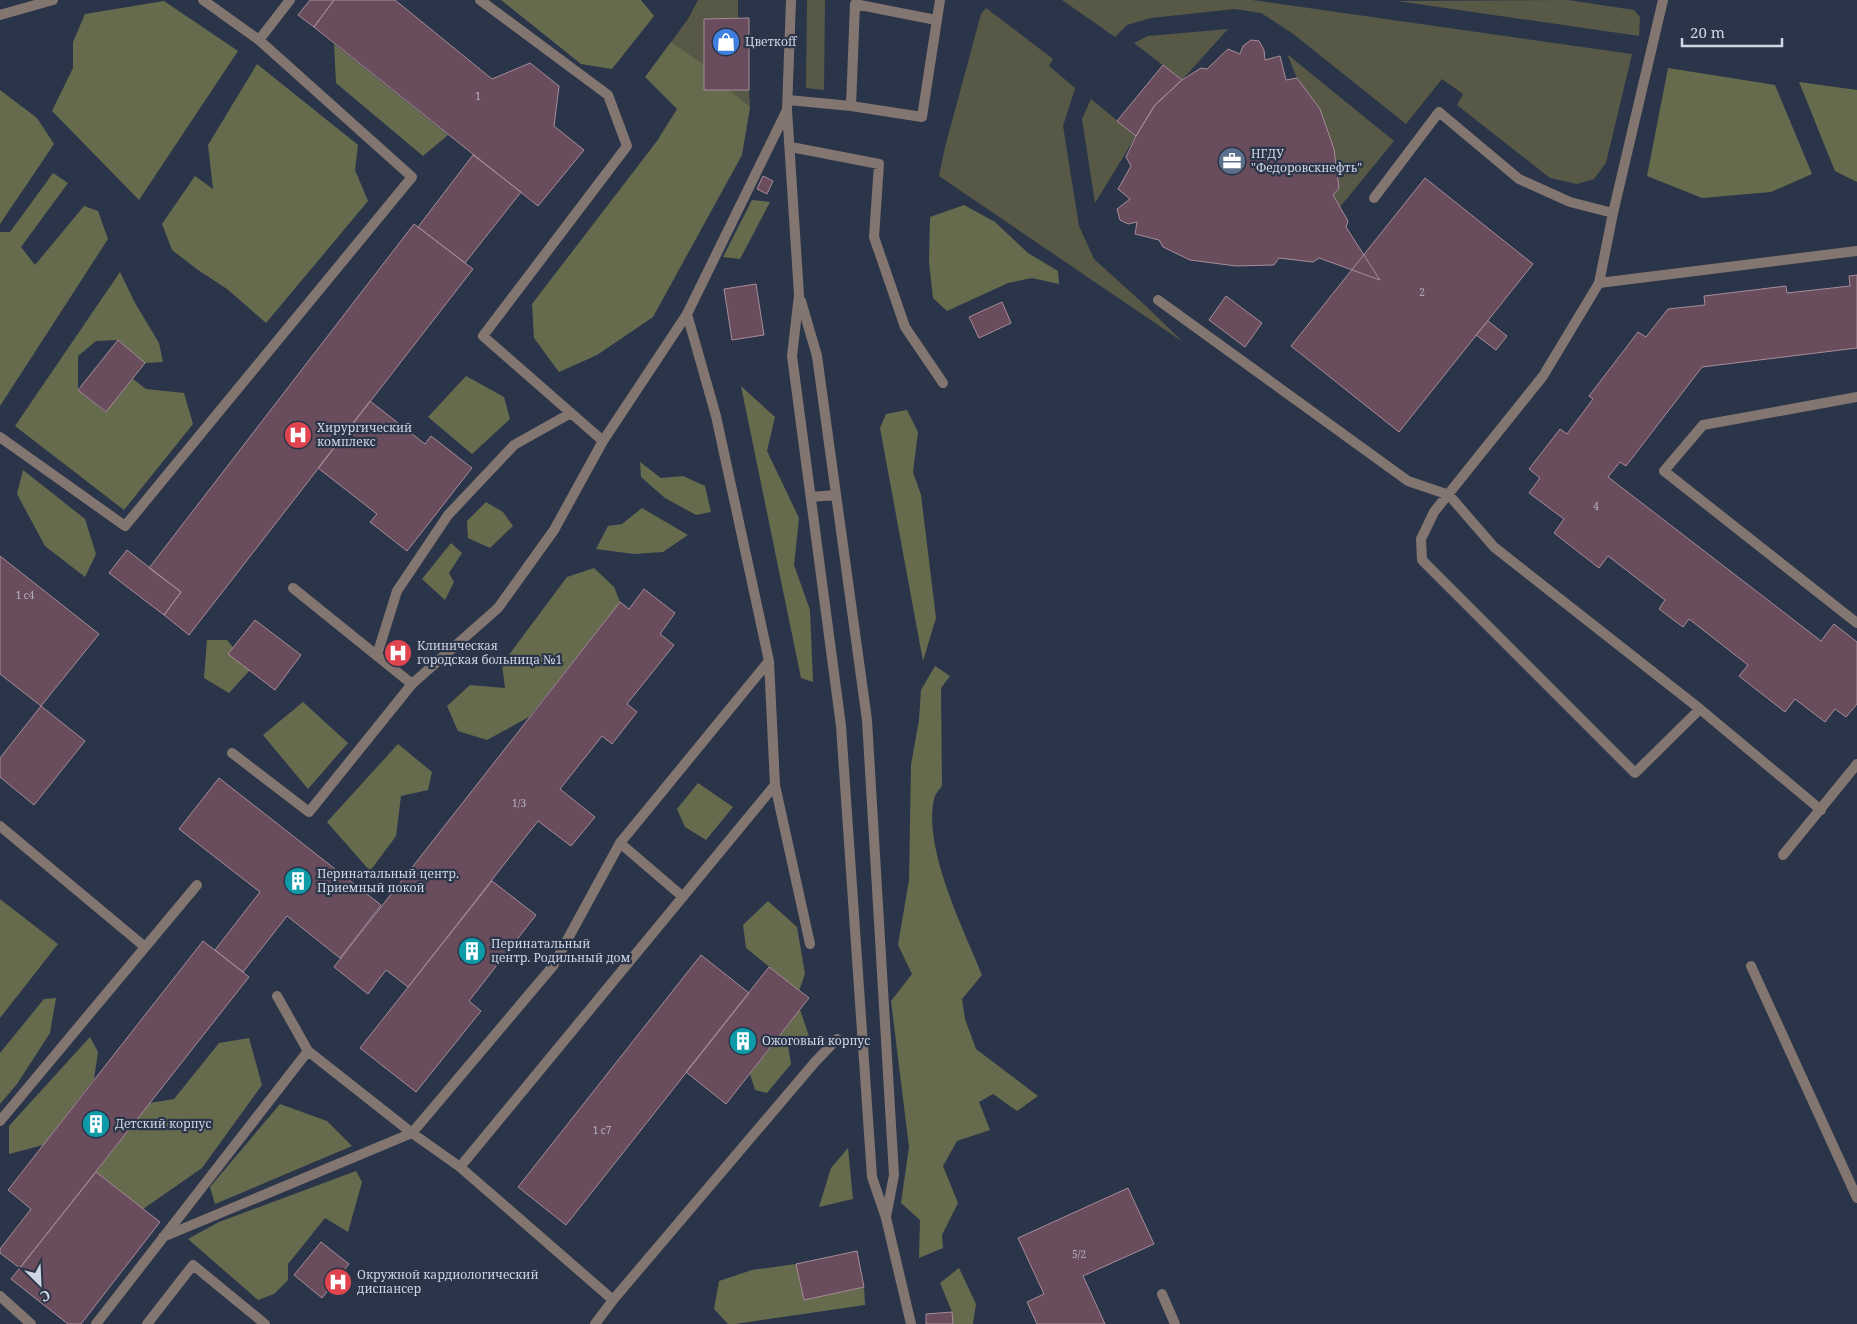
<svg xmlns="http://www.w3.org/2000/svg" width="1857" height="1324" viewBox="0 0 1857 1324" font-family="'Noto Serif',serif">
	<style>
		.green { fill: #575946 }
		.forest { fill: #676b4d }
		.building { fill: #694d5c; stroke: #a78c9a }
		.lines { fill: none; stroke-linecap: round; stroke-linejoin: round }
		.lane { stroke: #83756f; stroke-width: 10 }
		.labels { text-anchor: middle; stroke-width: 4.5; stroke-linejoin: round; paint-order: stroke }
		.number-label { font-size: 10px; fill: #b6b3c0 }
		.poi-label { font-size: 12px; fill: #cfd5e2; stroke: #2b3549; text-anchor: start }
	</style>
	<rect width="100%" height="100%" fill="#2b3549"/>
	<path class="green" d="M698,0h40v18l-34,1v71h45l1,17 -4,24 -88,-71 30,-41z
		M807,0h18l-1,90 -18,-2z
		M1062,0h190l380,54 -26,109 -12,16 -17,5 -27,-6 -93,-73 6,-11 -21,-15 -36,45 -114,-91 -31,-20 -26,-4 -84,9 -24,7 -12,12z
		M1568,0l66,10 6,7 -1,19 -242,-35z
		M986,8l67,51 -4,7 26,22 -12,38 16,100 15,33 53,48 36,35 -244,-166 6,-29 36,-133z
		M1228,29l-46,51 -48,-37 14,-7z
		M1287,54l107,87 -54,66 -7,-12 6,-7 -5,-39 -14,-40 -23,-31z
		M1091,99l45,37 -41,67 -13,-84z"/>
	<path class="forest" d="M501,0h140l13,16 -42,53 -31,-5z
		M164,1l74,50 -99,149 -87,-89 21,-43v-26l12,-28z
		M671,42l33,23v25h25l21,17 -8,48 -89,162 -56,38 -38,17 -25,-34 -2,-34 125,-163 20,-32 -32,-32z
		M334,44l114,91 -25,21 -87,-73z
		M257,64l101,81 -3,25 13,31 -102,122 -39,-34 -29,-19 -26,-20 -10,-26 33,-48 18,13 -5,-44z
		M1668,68l107,17 37,89 -41,18 -69,6 -55,-22z
		M1799,82l58,8v92l-22,-11z
		M0,90l37,28 17,26 -54,80z
		M53,173l15,10 -47,64 14,18 49,-59 14,5 10,28 -108,167v-174h10z
		M752,200l18,2 -30,57 -17,-2z
		M964,205l31,17 33,31 30,18 1,13 -27,-6 -24,5 -61,28 -14,-13 -4,-36 1,-45z
		M120,272l15,31 24,40 4,19 -18,1 -27,-23 -22,1 -18,15v34l27,22 28,-33 13,10 38,4 9,31 -69,86 -109,-84z
		M466,376l38,21 6,22 -38,35 -44,-37z
		M741,386l34,31 -8,34 32,67 -5,47 16,45 3,72 -12,-4z
		M907,410l11,22 -5,40 8,23 15,123 -13,43 -43,-233 6,-14z
		M640,462l21,16 22,-2 22,10 6,26 -15,3 -31,-17 -24,-21z
		M23,470l62,49 11,35 -11,23 -40,-31 -28,-52z
		M486,502l17,10 10,14 -23,22 -22,-10 -1,-17z
		M642,508l46,27 -25,17 -29,2 -38,-5 12,-23 14,-2z
		M451,543l11,10 -13,20 5,9 -9,18 -23,-21z
		M594,568l20,19 6,15 -91,115 -42,23 -29,-9 -11,-25 23,-21 35,3 -3,-24 65,-87z
		M207,640h20l24,29 -22,24 -25,-15z
		M935,666l15,10 -9,12 1,98c-3,4 -7,8 -8,13 -11,50 29,129 48,176l-20,24 3,20 11,30 62,47 -21,15 -24,-17 -14,8 11,28 -33,11 -14,25 15,37 -16,32 1,13 -24,10 1,-38 -19,-17 8,-56 -18,-146 21,-27 -14,-29 11,-65 2,-115 8,-45 2,-30z
		M303,702l45,41 -40,46 -45,-54z
		M398,744l34,28 -4,18 -27,6 -5,40 -26,35 -43,-49z
		M698,783l35,24 -27,33 -21,-13 -8,-18z
		M0,899l58,45 -58,74z
		M768,901l29,26 8,47 -6,17 -53,-43 -3,-23z
		M56,998l-6,35 -33,51 -17,20v-51l44,-54z
		M800,1010l9,26 -21,9 3,19 -24,29 -12,-3 -5,-16z
		M90,1037l8,15 -4,27 -51,66 -34,9v-28z
		M249,1038l13,47 -60,83 -59,41 -47,-37 54,-69 24,-4 45,-56z
		M280,1104l47,17 25,25 -137,58 -5,-17z
		M848,1148l5,51 -34,8 12,-39z
		M356,1171l6,11 -14,50 -23,-14 -37,46v16l-14,14 -16,6 -70,-61 31,-17z
		M796,1264l8,36 60,-13 1,18 -130,19h-7l-14,-15 5,-28 33,-11z
		M959,1268l17,36 -3,20h-20l-1,-12 -12,-29z"/>
	<path class="building" d="M310,0h24l-20,27 -16,-12z
		M334,0h61l97,79 38,-16 29,23 -5,40 30,24 -46,56 -224,-179z
		M749,18v72h-45v-71z
		M1251,40l8,1 5,9 1,10 15,-4 6,24 11,-2 23,31 14,40 5,39 -6,7 15,26 -2,6 34,53 -61,-22 -6,4 -34,-4 -5,7 -38,1 -46,-6 -27,-13 -4,-7 -24,-6 2,-12 -9,2 -8,-4 -3,-11 13,-10 -12,-10 13,-23 -5,-9 10,-21 19,-31 27,-25 19,-12 6,1 21,-20 12,5 3,-8z
		M1163,65l19,15 -27,25 -19,31 -19,-15z
		M473,155l48,37 -56,71 -47,-36z
		M763,176l10,5 -6,13 -10,-5z
		M1425,178l108,86 -134,168 -108,-86z
		M414,224l59,45 -284,366 -25,-20 17,-23 -32,-24z
		M1857,275v73l-155,19 -76,99 -6,-4 -12,15 213,164 13,-17 23,18v62l-11,13 -11,-8 -10,13 -30,-23 -10,13 -46,-36 9,-11 -59,-46 -6,8 -24,-18 6,-9 -57,-44 -9,12 -45,-35 10,-14 -35,-26 11,-15 -11,-9 31,-40 7,5 26,-35 -4,-3 49,-64 8,5 22,-28 37,-4 -1,-9 82,-10 1,7 63,-7 -1,-10z
		M756,284l8,51 -32,5 -8,-51z
		M1226,296l36,27 -17,24 -36,-27z
		M1002,302l9,21 -32,15 -10,-21z
		M1488,321l19,15 -11,14 -20,-15z
		M118,340l27,23 -39,49 -28,-22z
		M370,401l55,43 6,-8 41,32 -65,83 -37,-29 7,-8 -59,-46z
		M127,550l54,42 -17,23 -55,-42z
		M0,556l99,78 -58,72 -41,-32z
		M644,589l31,24 -15,21 14,11 -47,59 10,8 -25,32 -10,-8 -42,53 35,28 -24,29 -33,-25 -130,166 -22,-17 -18,24 -34,-27 286,-365 9,7z
		M255,620l46,35 -26,35 -47,-36z
		M41,706l44,35 -51,64 -34,-28v-19z
		M219,778l162,127 -41,53 -53,-42 -44,56 -28,-22 45,-58 -81,-63z
		M492,881l44,34 -67,86 12,10 -65,81 -56,-44z
		M203,941l46,36 -229,291 -20,-15v-4l31,-40 -23,-19z
		M701,955l48,38 -183,232 -48,-38z
		M769,967l40,31 -83,106 -40,-32z
		M96,1172l64,50 -79,102h-13l-57,-45z
		M1128,1188l26,56 -71,32 22,48h-68l-10,-22 17,-8 -26,-56z
		M321,1242l28,22 -27,34 -28,-23z
		M857,1251l7,36 -60,13 -8,-36z
		M952,1312l1,12h-27v-10z"/>
	<g class="lines">
		<path class="lane" d="M480,0l128,95 19,51 -144,190 120,105
			M791,0l-4,110 12,185 -7,61 49,370 31,451 14,41 25,106
			M1663,0l-50,213 -14,70 -56,93 -109,136 -13,27 1,21 213,213 65,-64
			M0,15l53,-15
			M936,20l-81,-16 -4,102 71,11 18,-117
			M259,40l31,-40
			M788,100l63,6
			M791,147l88,17 -5,73 31,90 38,56
			M1374,198l65,-86 80,67 51,23 43,11
			M1599,283l258,-32
			M1158,300l250,181 41,14 45,52 206,162 121,101
			M801,301l16,55 50,364 27,455 -8,42
			M1857,397l-154,28 -39,46 193,152
			M0,437l125,89 287,-349 -153,-137 -56,-40
			M811,497l25,-2
			M293,588l119,96
			M377,655l20,-64 51,-76 66,-70 57,-32
			M232,753l77,59 103,-128 86,-76 56,-78 49,-89 84,-127 100,-204
			M775,785l35,159
			M0,826l145,121
			M620,843l63,54
			M1783,855l74,-91
			M1751,966l106,232
			M277,996l31,55 104,82 48,34 153,133
			M0,1121l197,-236
			M460,1167l315,-382 -6,-124 -53,-245 -29,-102
			M163,1237l249,-104 141,-167 67,-123 149,-182
			M1162,1294l13,30
			M0,1296l31,28
			M96,1324l212,-273
			M147,1324l46,-59 72,59
			M595,1324l18,-24 202,-238 22,-23"/>
	</g>
	<defs>
		<symbol id="shop-disc" viewBox="-11 -11 22 22"><circle r="9.5" fill="#3f7fe0" stroke="#2b3549"/><path d="M-5-2.5h2.3a2.7 3.5 0 0 1 5.4 0H5L5.5 6h-11ZM-1.5-2.5h3a1.5 2.3 0 0 0-3 0Z" fill="#fff"/></symbol>
		<symbol id="office-disc" viewBox="-11 -11 22 22"><circle r="9.5" fill="#5c6f8a" stroke="#2b3549"/><path d="M-6-3h4V-5.5h4V-3h4V5H-6ZM-1-4.5V-3h2v-1.5ZM-6 0V1H6V0Z" fill="#fff"/></symbol>
		<symbol id="hospital-disc" viewBox="-11 -11 22 22"><circle r="9.5" fill="#e0444e" stroke="#2b3549"/><path d="M-5-5h3v3.5h4V-5h3V5h-3V1.5h-4V5h-3Z" fill="#fff"/></symbol>
		<symbol id="building-disc" viewBox="-11 -11 22 22"><circle r="9.5" fill="#0f9aa8" stroke="#2b3549"/><path d="M-4-6H4V6H1V3H-1V6H-4ZM-2.5-4.3h1.7v1.8h-1.7ZM.8-4.3h1.7v1.8H.8ZM-2.5-1h1.7V.8h-1.7ZM.8-1h1.7V.8H.8Z" fill="#fff"/></symbol>
	</defs>
	<g fill-rule="evenodd">
		<use href="#shop-disc" x="710" y="26" width="32" height="32"/>
		<use href="#office-disc" x="1216" y="145" width="32" height="32"/>
		<use href="#hospital-disc" x="282" y="419" width="32" height="32"/>
		<use href="#hospital-disc" x="382" y="637" width="32" height="32"/>
		<use href="#building-disc" x="282" y="865" width="32" height="32"/>
		<use href="#building-disc" x="456" y="935" width="32" height="32"/>
		<use href="#building-disc" x="727" y="1025" width="32" height="32"/>
		<use href="#building-disc" x="80" y="1108" width="32" height="32"/>
		<use href="#hospital-disc" x="322" y="1266" width="32" height="32"/>
	</g>
	<g class="labels">
		<g class="number-label">
			<text x="478" y="100">1</text>
			<text x="1422" y="296">2</text>
			<text x="1596" y="510">4</text>
			<text x="25" y="599">1 с4</text>
			<text x="519" y="807">1/3</text>
			<text x="602" y="1134">1 с7</text>
			<text x="1079" y="1258">5/2</text>
		</g>
		<g class="poi-label">
			<text x="745" y="46">Цветкоff</text>
			<text x="1251" y="158">НГДУ<tspan x="1251" dy="14">"Федоровскнефть"</tspan></text>
			<text x="317" y="432">Хирургический<tspan x="317" dy="14">комплекс</tspan></text>
			<text x="417" y="650">Клиническая<tspan x="417" dy="14">городская больница №1</tspan></text>
			<text x="317" y="878">Перинатальный центр.<tspan x="317" dy="14">Приемный покой</tspan></text>
			<text x="491" y="948">Перинатальный<tspan x="491" dy="14">центр. Родильный дом</tspan></text>
			<text x="762" y="1045">Ожоговый корпус</text>
			<text x="115" y="1128">Детский корпус</text>
			<text x="357" y="1279">Окружной кардиологический<tspan x="357" dy="14">диспансер</tspan></text>
		</g>
	</g>
	<g transform="translate(40 1284) rotate(156)" stroke="#2b3549" stroke-width="4" paint-order="stroke">
	<path d="M0-4L9 19L0 12L-9 19Z" fill="#cfd5e2"/>
	<text y="-8" font-size="14" font-weight="bold" text-anchor="middle" fill="#cfd5e2">С</text>
	</g>
	<path d="M1682 38v8h100v-8" fill="none" stroke="#cfd5e2" stroke-width="2.5"/>
	<text x="1690" y="38" font-size="15" fill="#cfd5e2" stroke="#2b3549" stroke-width="4" paint-order="stroke">20 m</text>
</svg>
